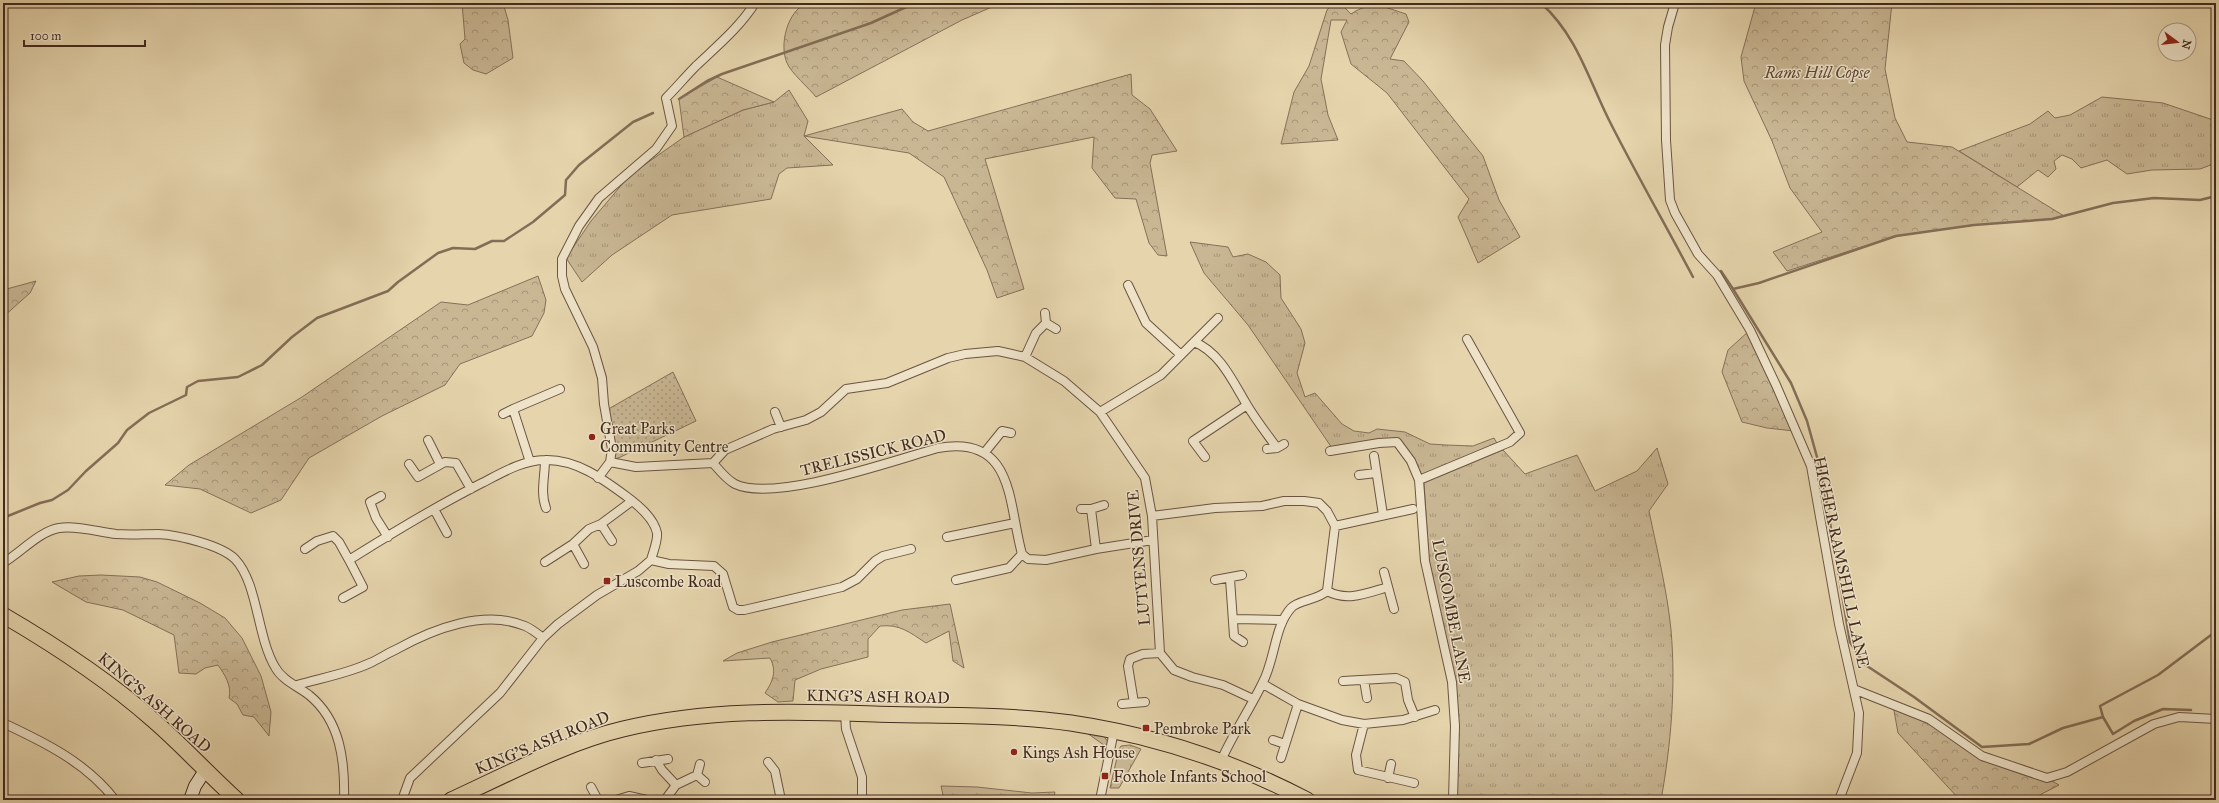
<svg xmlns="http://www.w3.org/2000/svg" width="2219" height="803" viewBox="0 0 2219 803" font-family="'IM FELL Great Primer',serif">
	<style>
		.grass { fill: url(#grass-tufts); stroke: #867059 }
		.forest { fill: url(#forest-crowns); stroke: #867059 }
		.park { fill: url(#park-dots); stroke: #867059 }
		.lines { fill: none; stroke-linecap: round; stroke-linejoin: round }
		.stream { stroke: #836d56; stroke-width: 2.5 }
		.street-casing { stroke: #6b5442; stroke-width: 10 }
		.secondary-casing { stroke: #422a1e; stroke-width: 14 }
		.highway-casing { stroke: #422a1e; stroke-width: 17 }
		.street { stroke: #eee3c9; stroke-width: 8 }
		.secondary { stroke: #eee3c9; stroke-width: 12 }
		.highway { stroke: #e5d4ac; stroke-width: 15 }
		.poi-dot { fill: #8f2418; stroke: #eee3c9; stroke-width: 1.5 }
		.labels { text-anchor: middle; stroke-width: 3; stroke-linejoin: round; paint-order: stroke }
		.park-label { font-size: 16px; font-style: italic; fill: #5d4636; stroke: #eee3c9 }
		.poi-label { font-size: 16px; fill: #422a1e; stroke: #eee3c9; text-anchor: start }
		.street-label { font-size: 16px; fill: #422a1e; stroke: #eee3c9 }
	</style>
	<defs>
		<pattern id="grass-tufts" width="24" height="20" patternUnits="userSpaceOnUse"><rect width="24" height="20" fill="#c9b794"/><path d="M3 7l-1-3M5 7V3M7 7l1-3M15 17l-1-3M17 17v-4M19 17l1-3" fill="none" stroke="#a59578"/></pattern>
		<pattern id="forest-crowns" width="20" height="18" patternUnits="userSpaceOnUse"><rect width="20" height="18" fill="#c9b794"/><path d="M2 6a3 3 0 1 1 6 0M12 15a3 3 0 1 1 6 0" fill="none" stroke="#a59578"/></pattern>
		<pattern id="park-dots" width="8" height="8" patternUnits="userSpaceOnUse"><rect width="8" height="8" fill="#c9b794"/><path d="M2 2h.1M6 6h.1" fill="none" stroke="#a59578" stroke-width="1.8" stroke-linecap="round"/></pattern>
	</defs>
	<rect width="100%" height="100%" fill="#e5d4ac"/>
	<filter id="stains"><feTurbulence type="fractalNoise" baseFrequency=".005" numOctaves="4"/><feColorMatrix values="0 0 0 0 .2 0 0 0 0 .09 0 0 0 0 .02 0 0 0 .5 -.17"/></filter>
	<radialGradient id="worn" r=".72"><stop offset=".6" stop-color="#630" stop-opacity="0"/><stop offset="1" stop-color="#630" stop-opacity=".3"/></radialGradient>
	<path class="grass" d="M789,90l19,31 -4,15 29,29 -46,3 -8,6 -8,25 -99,16 -60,40 -30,27 -16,-24 25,-37 39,-46 54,-38 59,-27 31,-8z
		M2102,97l61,6 53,18v42l-16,6 -48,1 -25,4 -20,-14 -26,8 -9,-9 -10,-4 -8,6 2,8 -8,8 -10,-7 -21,17 -58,-36 71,-27 18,-13 7,7 15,-3z
		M1190,242l38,5 5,10 15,-3 18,8 14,13 1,23 20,31 4,14 -8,30 8,24 10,-4 27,31 12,7 15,2 8,-4 28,3 25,12 16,1 27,1 21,-8 4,7 -78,33 -21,-37h-22l-45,7 -84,-123 -44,-52z
		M1657,448l11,36 -19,27c8,39 18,79 22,119 5,56 0,115 -10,170h-205l-1,-118 -26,-122 -5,-77 79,-33 22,24 52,-19 18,36 42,-20z
		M1087,733l16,2 5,7v6z
		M1130,745l11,4 -22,39h-9l9,-39 2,-3z
		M941,786l36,1 55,6 23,-1 -2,8h-105l-5,-5z"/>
	<path class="forest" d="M462,3h41l5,17 5,38 -27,16 -13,-4 -9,-7 -4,-19 5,-5z
		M807,3h194l-39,17 -146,77c-7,-9 -25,-24 -29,-34 -8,-18 0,-52 20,-60z
		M1333,3h7l11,11c21,-14 33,-7 55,0l3,8 -19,37 14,2 19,20 60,75 16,44 21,37 -42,26 -20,-46 11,-18 -82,-106 -36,-29 -10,-32 6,-12h-16l-10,59 7,36 10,25 -57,4 13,-52 15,-26 18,-56z
		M1756,3h136l-7,66 10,49 12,24 45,5 112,69 -12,3 -78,6 -78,11 -109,35 -14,-19 49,-20 -32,-44 -18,-47 -28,-60 -3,-24z
		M1131,74l1,21 18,14 27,42 -25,4 -2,8 17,93 -9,-1 -9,-12 -13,-44 -21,-1 -23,-30 2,-31 -109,22 39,130 -27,9 -10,-28 -43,-93 -35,-24 -105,-17 98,-27 11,13 15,9z
		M717,77l57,25 -31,8 -59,27 -5,-38z
		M538,276l8,24 -2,13 -12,23 -72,28 -15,21 -63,31 -73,42 -28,42 -30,13 -51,-24 -35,-4 24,-20 113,-68 139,-95 27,3z
		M36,281l-6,12 -27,24v-27z
		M1750,330l44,101 -27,-3 -25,-6 -20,-50 6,-22z
		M101,575l39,2 17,5 43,21 25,15 17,20 19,38 10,36 -2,24 -15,-19 -11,-2 -6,-11 -8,-6c3,-12 -4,-23 -11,-33l-13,3 -9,6 -17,-1 -5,-38 -51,-25 -37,-8 -34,-20 27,-6z
		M950,604l14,64 -11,-7 -4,-30 -23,12c-17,-11 -26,-19 -46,-17l-12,13v18l-47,12 -26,11 -2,21 -15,1 -13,-9c8,-12 12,-22 5,-35l-47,3 14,-8 35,-11 130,-32z
		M1893,705l24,9 65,42 65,22 12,7 -29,15h-70l-62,-67z"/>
	<path class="park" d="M673,372l23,49 -86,41 -5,-51z"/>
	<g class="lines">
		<path class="stream" d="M1541,3c38,35 48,79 71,123 26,51 54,100 81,151
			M679,99l28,-18 15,-7 149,-51 44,-20
			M1721,271l12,18 26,-6 137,-47 78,-11 78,-6 61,-16 41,-5 46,2 16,-4
			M1733,289l58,94 16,38 15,54 28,167 14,22 50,33 68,50 47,-3 34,-16 40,-11 -3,-11 58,-31 53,-40
			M3,518l37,-15 12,-3 16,-10 18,-19 32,-28 9,-13 22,-17 37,-18 1,-8 11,-6 40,-4 24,-12 30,-28 25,-19 71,-27 10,-9 40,-29 15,-5 22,1 17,-8h12l29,-19 32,-27 1,-15 13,-15 54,-43 20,-9
			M2103,717l10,17 21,-13 29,-12 28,1"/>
		<defs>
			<path id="street" d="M1675,3l-7,24 -3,18 1,95 4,60 5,13 23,41 19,21 33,55 26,55 35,81 28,158 20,89 -2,40 -18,47
				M1128,285l18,38 35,32
				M1045,313l1,10
				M1194,342c26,10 39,40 53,63 9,15 20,29 30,43
				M1025,357l11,-24 10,-10 10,6
				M775,412l6,15
				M1100,412l61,-37 57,-57
				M503,414l10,-5
				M428,440l12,24
				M1267,449l10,-1 7,-4
				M1330,451l49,-8 18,-1 14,19 8,19 6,81 27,121 3,44 -2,74
				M985,452l17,-21 9,2
				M1374,456l9,59
				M1205,457l-12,-16 54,-36
				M545,460c0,16 -5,33 1,48
				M530,462l-17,-53 47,-20
				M610,462l26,5 77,-4 12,-13 48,-21 33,-9 15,-8 25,-23 41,-6 61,-25 17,-4 33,-3 27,6 39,24 36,31 45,66 7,38 8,137 14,17 18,7 31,8 30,14
				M713,463c6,7 14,17 22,21 39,19 160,-24 203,-36 77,-14 70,56 84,106l6,5 18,1 50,-11 57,-9
				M409,464l9,13 27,-15 11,1 15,26
				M1359,475l17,-2
				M598,478l12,-16 2,-13 -8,-45 -2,-26 -9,-31 -28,-58 -3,-13v-17l17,-33 20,-28 57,-49 16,-23 -6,-28c10,-10 20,-22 30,-32 21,-20 43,-38 59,-63
				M1419,480l91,-38 10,-9 -53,-94
				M381,496l-11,6 6,16 12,19
				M434,509l13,24
				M1081,509h10
				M1152,516l63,-8 47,-2 22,-5h20l15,2 8,8 8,15 -8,65c-9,9 -29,9 -36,17 -17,19 -16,53 -29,76 -13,27 -30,51 -42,79
				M601,524l11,17
				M1335,526l78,-17
				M947,537l68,-14
				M573,544l11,20
				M305,549l12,-8 16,-5 6,6 10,18
				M1096,549l-5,-40 13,-4
				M651,560l18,4 45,2 9,8 10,33 5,3h6l98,-23 15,-8 18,-18 8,-5 28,-7
				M545,562l28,-18 16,-15 12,-5 31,-23
				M3,563c17,-10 37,-32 56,-35 17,-3 40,4 57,6 14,1 28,0 42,0 20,1 63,11 77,25 23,24 22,78 40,108 7,13 22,19 34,28 32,26 36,67 35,105
				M1384,572l10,37
				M1230,579l4,57 9,6
				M956,580l53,-12 13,-14
				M1215,580l27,-5
				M1327,591c21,11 40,2 61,-4
				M343,598l20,-11 -14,-27c43,-27 86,-53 131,-76 20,-10 42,-24 65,-24 31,-1 58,19 81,36 12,9 28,22 31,37 1,8 -4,19 -6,27
				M1235,619l47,1
				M1364,680l3,18
				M1343,681l53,-3 9,4 3,18 7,17
				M1263,684l35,20 44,16 22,4 39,-4 32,-10
				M297,685c24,-7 49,-11 73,-22 9,-4 18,-10 27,-14 36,-20 87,-40 128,-23 7,3 13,8 18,12
				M1856,690l73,29 53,37 65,22 20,-6 87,-48 25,-7 37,2
				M1134,703l-6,-37 2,-7 13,-5 17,-1
				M1122,704l23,-2
				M845,713l1,16 16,48v23
				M3,723c41,19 84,40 112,77
				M1364,724l-8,31 2,15 56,13
				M1273,740l12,4
				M1281,758l17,-54
				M656,760l6,10 14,15 -11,15
				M768,762l7,9 6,29
				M642,763l26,-4
				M697,775l8,7
				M1388,778l3,-14
				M676,785l21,-10 3,-11
				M591,787l7,13
				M402,800l8,-22 90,-85 43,-55 15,-14 39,-29 41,-24 13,-11
				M616,800l13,-4 18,4
				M1100,800l14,-69"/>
			<path id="secondary" d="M190,800l5,-14 11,-17"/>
			<path id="highway" d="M3,615c53,31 104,64 150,105 29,25 55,54 84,80
				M451,800c53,-24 116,-58 172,-71 83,-20 168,-18 252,-15 65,2 131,0 196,9 81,12 163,39 236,77"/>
		</defs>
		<use href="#street" class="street-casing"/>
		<use href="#secondary" class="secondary-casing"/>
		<use href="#highway" class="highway-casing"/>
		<use href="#street" class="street"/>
		<use href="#secondary" class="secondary"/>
		<use href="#highway" class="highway"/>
	</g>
	<g class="poi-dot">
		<circle cx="592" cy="437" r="4"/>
		<rect x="603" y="577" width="8" height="8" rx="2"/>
		<rect x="1142" y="724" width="8" height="8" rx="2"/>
		<circle cx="1014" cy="752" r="4"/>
		<rect x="1101" y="772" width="8" height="8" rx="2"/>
	</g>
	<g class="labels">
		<g class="park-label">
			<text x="1817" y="78">Rams Hill Copse</text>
		</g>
		<g class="poi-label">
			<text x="600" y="434">Great Parks<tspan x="600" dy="18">Community Centre</tspan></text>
			<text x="615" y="587">Luscombe Road</text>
			<text x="1154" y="734">Pembroke Park</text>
			<text x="1022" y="758">Kings Ash House</text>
			<text x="1113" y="782">Foxhole Infants School</text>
		</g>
		<g class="street-label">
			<text transform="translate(873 452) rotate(-14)" y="6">TRELISSICK ROAD</text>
			<text transform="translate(1138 558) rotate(-95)" y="6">LUTYENS DRIVE</text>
			<text transform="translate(1842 562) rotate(78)" y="6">HIGHER RAMSHILL LANE</text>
			<text transform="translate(1452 611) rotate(79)" y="6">LUSCOMBE LANE</text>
			<text transform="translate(878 696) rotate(1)" y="6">KING'S ASH ROAD</text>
			<text transform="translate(155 702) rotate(41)" y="6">KING'S ASH ROAD</text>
			<text transform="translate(542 742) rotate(-22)" y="6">KING'S ASH ROAD</text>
		</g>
	</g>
	<rect width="2219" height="803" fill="none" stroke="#e5d4ac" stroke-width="16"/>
	<rect x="4" y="4" width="2211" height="795" fill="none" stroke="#422a1e" stroke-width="2"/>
	<rect x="8" y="8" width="2203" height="787" fill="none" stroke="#422a1e"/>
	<g transform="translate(2177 42) rotate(105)"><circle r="19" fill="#eee3c9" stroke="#a99985"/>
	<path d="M0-3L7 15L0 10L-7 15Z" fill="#8f2418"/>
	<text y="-6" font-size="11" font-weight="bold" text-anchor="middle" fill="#422a1e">N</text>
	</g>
	<path d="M24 40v6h121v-6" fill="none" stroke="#422a1e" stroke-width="2"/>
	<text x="30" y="40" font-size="12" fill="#422a1e" stroke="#eee3c9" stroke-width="3" paint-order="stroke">100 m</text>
	<rect width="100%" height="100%" filter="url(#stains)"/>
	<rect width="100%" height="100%" fill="url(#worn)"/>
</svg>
